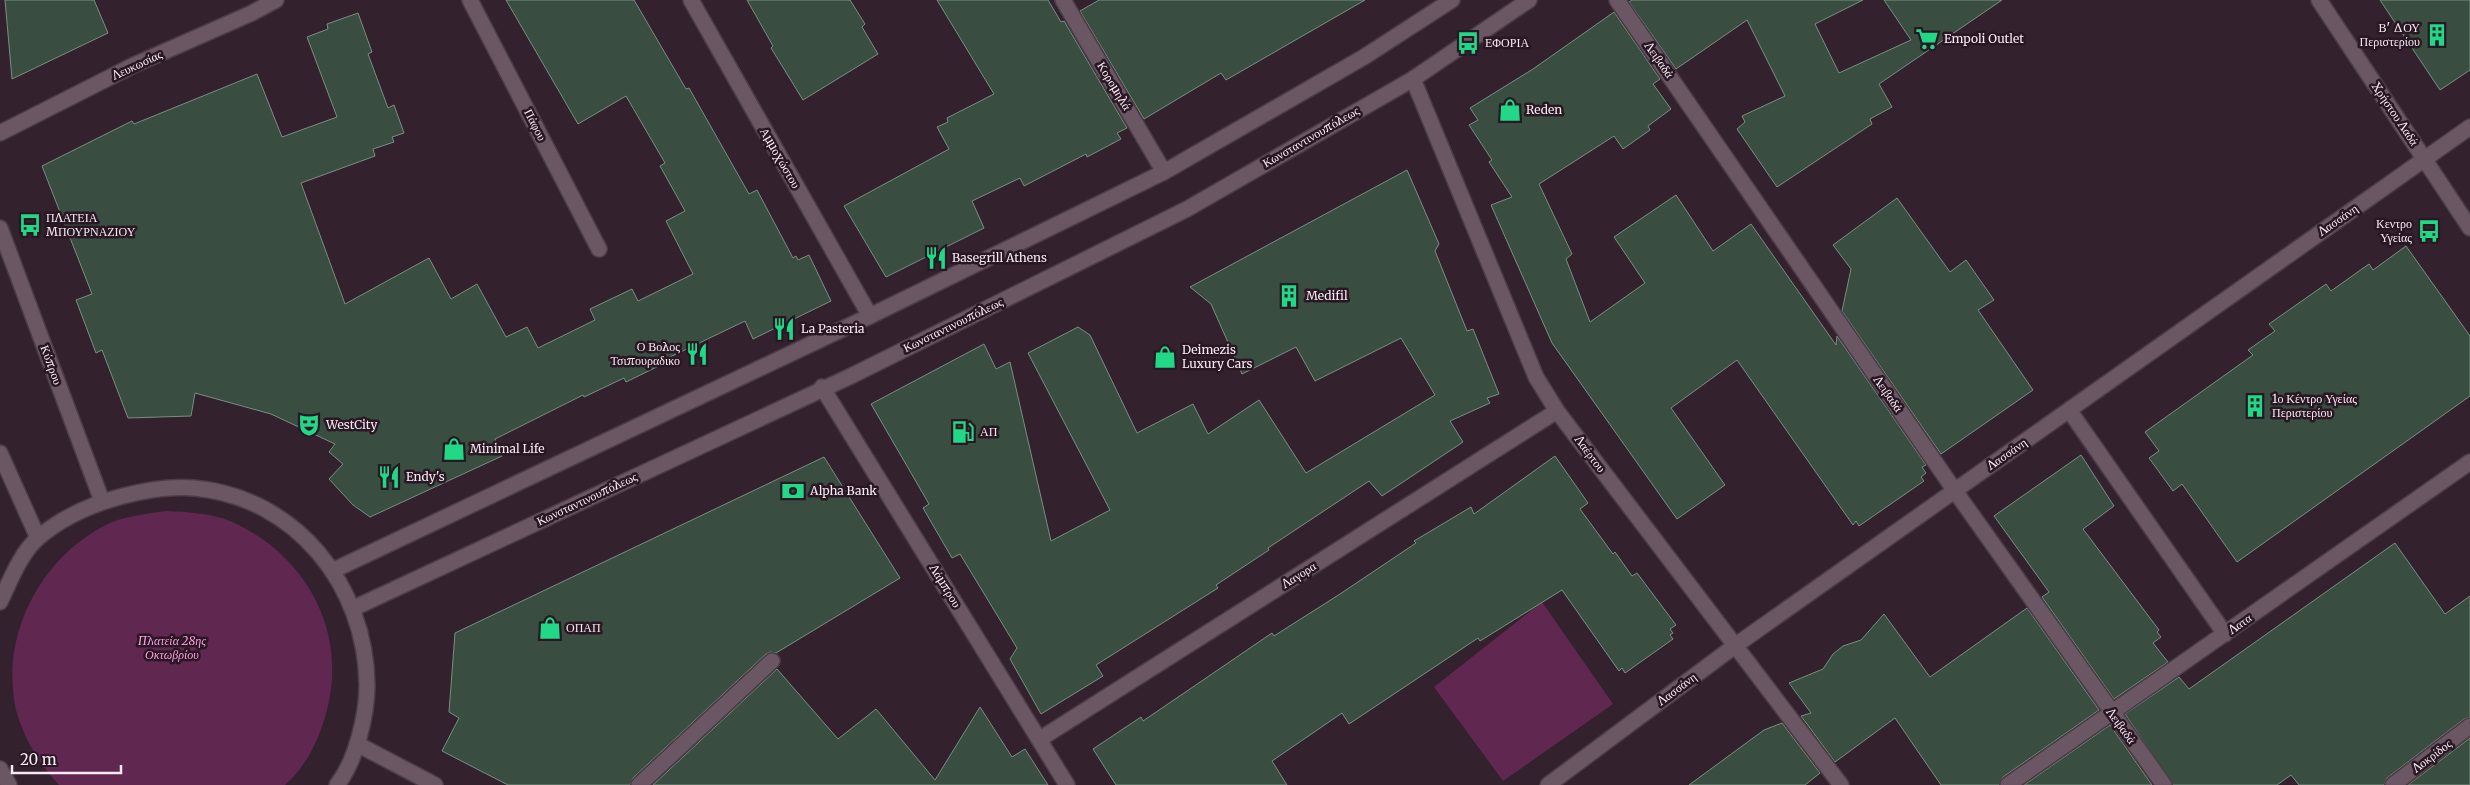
<svg xmlns="http://www.w3.org/2000/svg" width="2470" height="785" viewBox="0 0 2470 785" font-family="Merriweather,serif">
	<style>
		.green { fill: #602751 }
		.building { fill: #394e41; stroke: #798f81 }
		.lines { fill: none; stroke-linecap: round; stroke-linejoin: round }
		.street-casing { stroke: #4b3c46; stroke-width: 18 }
		.secondary-casing { stroke: #4b3c46; stroke-width: 18 }
		.street { stroke: #6b5664; stroke-width: 15 }
		.secondary { stroke: #6b5664; stroke-width: 15 }
		.labels { text-anchor: middle; stroke-width: 5; stroke-linejoin: round; paint-order: stroke }
		.poi-label { font-size: 12px; fill: #f7eaf2; stroke: #291824; text-anchor: start }
		.street-label { font-size: 12px; fill: #f7eaf2; stroke: #291824 }
		.park-label { font-size: 12px; font-style: italic; fill: #fe9ae1; stroke: #291824 }
	</style>
	<rect width="100%" height="100%" fill="#33212e"/>
	<path class="green" d="M166,511c21,1 44,2 64,10 74,32 118,108 97,189 -7,27 -20,56 -42,75h-226c-20,-22 -35,-46 -43,-75 -16,-73 23,-150 88,-184 19,-10 41,-12 62,-15z
		M1542,602l71,102 -110,77 -69,-94z"/>
	<path class="building" d="M5,0h89l14,33 -96,46z
		M506,0h128l52,89 3,-1 60,106 8,-4 36,68 3,-2 2,4 11,-5 22,46 -78,38 -8,-18 -79,38 1,3 -41,20 -2,-4 -40,19 -1,-2 -88,44 7,17 -132,61 -17,-12 -24,-26 14,-15 -14,-12 6,-8 -64,-30 -76,-21 -4,23 -63,2 -26,-68 -6,3 -20,-53 16,-6 -50,-128 90,-45 2,3 123,-50 25,63 55,-20 -30,-80 21,-8 -1,-5 31,-11 14,39 -4,2 20,54 6,-3 10,28 -12,4 2,5 -21,7 2,7 -74,27 44,121 84,-46 22,41 26,-15 29,53 21,-10 11,21 57,-28 -5,-11 42,-20 6,12 55,-27 -27,-53 19,-10 -25,-45 5,-3 -39,-67 -48,28z
		M747,0h103l15,24 -3,3 16,27 -75,46 -32,-52 2,-2z
		M937,0h111l13,22 3,-1 63,107 -10,5 4,6 -34,18 -1,-3 -62,32 -4,-8 -48,23 12,27 -98,49 -42,-71 105,-57 -12,-22 11,-5 -1,-4 47,-24z
		M1099,0h266l-139,80 -5,-7 -77,46 -64,-108z
		M1632,0h231l-48,24 24,49 72,-33 -27,-40h118l-123,84 13,23 -22,12 2,5 -95,63 -40,-58 8,-7 -3,-6 43,-20 -38,-76 -71,49 -47,-67z
		M2380,0h90v70l-30,20z
		M1614,12l46,67 -7,5 18,25 -23,17 2,4 -27,19 -9,-13 -75,48 33,70 -6,5 24,63 55,-39 -31,-46 62,-42 37,56 38,-27 85,121 1,-9 89,129 -4,2 4,6 -5,4 3,4 -65,45 -3,-5 -3,4 -116,-165 -66,48 54,77 -48,34 -125,-176 -61,-138 21,-8 -23,-35 3,-2 -23,-35 9,-5 -8,-12 63,-39z
		M1407,170l32,74 -4,7 32,80 6,-2 26,65 -12,4 3,5 -40,18 13,21 -81,54 -13,-15 -101,67 1,2 -53,35 2,3 -122,77 7,11 -62,38 -31,-55 7,-11 -57,-94 -8,4 -29,-50 6,-4 -58,-100 113,-60 12,25 14,-7 41,179 59,-31 -82,-157 50,-26 12,8 47,98 56,-29 15,30 51,-34 47,73 129,-78 -34,-57 -86,43 -19,-34 -54,27 -31,-70 -21,-17z
		M1897,198l53,74 16,-12 28,40 -16,10 55,80 -92,64 -99,-143 9,-42 -18,-24z
		M2406,246l64,90v60l-233,166 -55,-78 -9,7 -24,-33 10,-7 -14,-19 108,-77 -5,-5 27,-19 -6,-7 57,-40 5,7 38,-27 4,6z
		M2081,455l33,51 -31,23 76,101 -2,2 4,5 -8,6 15,19 -54,37 -72,-102 7,-5 -55,-76z
		M1555,456l33,47 -8,6 33,45 2,-2 17,24 5,-3 39,52 -6,4 3,4 -3,2 3,4 -48,34 -3,-5 -3,3 -57,-81 -82,51 -2,-3 -129,86 -7,-11 -70,48 15,24h-171l-23,-36 48,-32 2,4 129,-88 2,3 66,-42 76,-51 -2,-2 57,-34 3,7z
		M824,457l76,121 -124,75 -6,-1 -4,2 -133,124 -3,7h-122l-66,-34 17,-33 -10,-6 6,-79z
		M2395,543l50,71 25,-18v121l-6,2 -77,59 -3,7h-85l-8,-10 -14,10h-104l-48,-71 54,-37 10,12z
		M2027,608l72,102 -96,67 -4,8h-58l-46,-67 -60,44 -34,-46 10,-3 -22,-30 34,-14 10,-15 10,-8 18,-6 23,-26 46,63z
		M777,669l61,70 38,-30 59,71 45,-73 32,50 13,-8 23,36h-395z
		M1782,723l38,50 -15,12h-116l75,-55z
		M2110,725l42,60h-128z
		M2470,738v47h-62z"/>
	<g class="lines">
		<defs>
			<path id="street" d="M470,0l129,249
				M691,0l179,316
				M1063,0l101,172
				M1617,0l338,491 209,294
				M2319,0l151,228
				M1413,79l123,298 21,34 284,374
				M0,133l134,-68 118,-52 24,-13
				M822,387l245,398
				M2069,410l156,224
				M1040,739l517,-328
				M357,744l78,41
				M639,785l133,-124
				M1548,785l188,-140 734,-518
				M2008,785l462,-323
				M2393,785l77,-59"/>
			<path id="secondary" d="M0,228l102,273
				M0,453l38,85
				M334,570l536,-254 294,-144 200,-115 88,-57
				M0,602c10,-21 21,-50 39,-65 24,-20 53,-33 84,-41 23,-6 47,-10 71,-8 102,9 172,98 173,197 0,30 -11,76 -30,100
				M354,608l497,-232 336,-167 226,-130 116,-79
				M0,769l9,16"/>
		</defs>
		<use href="#street" class="street-casing"/>
		<use href="#secondary" class="secondary-casing"/>
		<use href="#street" class="street"/>
		<use href="#secondary" class="secondary"/>
	</g>
	<defs>
		<symbol id="building-bare" viewBox="-9 -9 18 18"><path d="M-4-6H4V6H1V3H-1V6H-4ZM-2.5-4.3h1.7v1.8h-1.7ZM.8-4.3h1.7v1.8H.8ZM-2.5-1h1.7V.8h-1.7ZM.8-1h1.7V.8H.8Z" fill="#21d887" stroke="#291824" stroke-width="2.5" paint-order="stroke"/></symbol>
		<symbol id="supermarket-bare" viewBox="-9 -9 18 18"><path d="M-6-5.5h2.5l.6 2H6L4.5 2H-2.5L-4.4-4H-6ZM-1.5 3.2a1.3 1.3 0 1 0 .1 0ZM3 3.2a1.3 1.3 0 1 0 .1 0Z" fill="#21d887" stroke="#291824" stroke-width="2.5" paint-order="stroke"/></symbol>
		<symbol id="bus-bare" viewBox="-9 -9 18 18"><path d="M-5-6H5V4H4V6H2V4H-2V6H-4V4H-5ZM-3.5-4V0h7V-4ZM-3.5 1.2v1.5H-2V1.2ZM2 1.2v1.5H3.5V1.2Z" fill="#21d887" stroke="#291824" stroke-width="2.5" paint-order="stroke"/></symbol>
		<symbol id="shop-bare" viewBox="-9 -9 18 18"><path d="M-5-2.5h2.3a2.7 3.5 0 0 1 5.4 0H5L5.5 6h-11ZM-1.5-2.5h3a1.5 2.3 0 0 0-3 0Z" fill="#21d887" stroke="#291824" stroke-width="2.5" paint-order="stroke"/></symbol>
		<symbol id="restaurant-bare" viewBox="-9 -9 18 18"><path d="M-5-6h1v4h1v-4h1v4h1v-4h1v5L-1.5 .5V6h-2V.5L-5-1ZM5-6V6H3V1.5H1.5Q1.5-4 5-6Z" fill="#21d887" stroke="#291824" stroke-width="2.5" paint-order="stroke"/></symbol>
		<symbol id="theatre-bare" viewBox="-9 -9 18 18"><path d="M-5-5.5Q0-4 5-5.5V0Q5 5 0 6Q-5 5-5 0ZM-3.3-2.5H-1v1.5H-3.3ZM1-2.5H3.3v1.5H1ZM-2.8 1Q0 5.5 2.8 1Z" fill="#21d887" stroke="#291824" stroke-width="2.5" paint-order="stroke"/></symbol>
		<symbol id="fuel-bare" viewBox="-9 -9 18 18"><path d="M-5.5-6h7V0h2V4h1.3V-2.5L3-4.5l.8-.8L6-3V5H2.5V1h-1V6h-7ZM-4.2-4.7v3.2H.2V-4.7Z" fill="#21d887" stroke="#291824" stroke-width="2.5" paint-order="stroke"/></symbol>
		<symbol id="bank-bare" viewBox="-9 -9 18 18"><path d="M-6-4H6V4H-6ZM0-2.3a2.3 2.3 0 1 0 0 4.6a2.3 2.3 0 1 0 0-4.6Z" fill="#21d887" stroke="#291824" stroke-width="2.5" paint-order="stroke"/></symbol>
	</defs>
	<g fill-rule="evenodd">
		<use href="#building-bare" x="2421" y="19" width="32" height="32"/>
		<use href="#supermarket-bare" x="1911" y="23" width="32" height="32"/>
		<use href="#bus-bare" x="1452" y="27" width="32" height="32"/>
		<use href="#shop-bare" x="1494" y="94" width="32" height="32"/>
		<use href="#bus-bare" x="14" y="209" width="32" height="32"/>
		<use href="#bus-bare" x="2413" y="215" width="32" height="32"/>
		<use href="#restaurant-bare" x="920" y="242" width="32" height="32"/>
		<use href="#building-bare" x="1273" y="280" width="32" height="32"/>
		<use href="#restaurant-bare" x="768" y="313" width="32" height="32"/>
		<use href="#restaurant-bare" x="681" y="338" width="32" height="32"/>
		<use href="#shop-bare" x="1149" y="341" width="32" height="32"/>
		<use href="#building-bare" x="2239" y="390" width="32" height="32"/>
		<use href="#theatre-bare" x="293" y="409" width="32" height="32"/>
		<use href="#fuel-bare" x="947" y="416" width="32" height="32"/>
		<use href="#shop-bare" x="438" y="433" width="32" height="32"/>
		<use href="#restaurant-bare" x="373" y="461" width="32" height="32"/>
		<use href="#bank-bare" x="777" y="475" width="32" height="32"/>
		<use href="#shop-bare" x="534" y="612" width="32" height="32"/>
	</g>
	<g class="labels">
		<g class="poi-label">
			<text x="2420" y="32" text-anchor="end">Β' ΔΟΥ<tspan x="2420" dy="14">Περιστερίου</tspan></text>
			<text x="1944" y="43">Empoli Outlet</text>
			<text x="1485" y="47">ΕΦΟΡΙΑ</text>
			<text x="1526" y="114">Reden</text>
			<text x="46" y="222">ΠΛΑΤΕΙΑ<tspan x="46" dy="14">ΜΠΟΥΡΝΑΖΙΟΥ</tspan></text>
			<text x="2412" y="228" text-anchor="end">Κεντρο<tspan x="2412" dy="14">Υγείας</tspan></text>
			<text x="952" y="262">Basegrill Athens</text>
			<text x="1306" y="300">Medifil</text>
			<text x="801" y="333">La Pasteria</text>
			<text x="680" y="351" text-anchor="end">Ο Βολος<tspan x="680" dy="14">Τσιπουραδικο</tspan></text>
			<text x="1182" y="354">Deimezis<tspan x="1182" dy="14">Luxury Cars</tspan></text>
			<text x="2272" y="403">1ο Κέντρο Υγείας<tspan x="2272" dy="14">Περιστερίου</tspan></text>
			<text x="326" y="429">WestCity</text>
			<text x="980" y="436">ΑΠ</text>
			<text x="470" y="453">Minimal Life</text>
			<text x="406" y="481">Endy's</text>
			<text x="810" y="495">Alpha Bank</text>
			<text x="566" y="632">ΟΠΑΠ</text>
		</g>
		<g class="street-label">
			<text transform="translate(1659 60) rotate(55)" y="4">Λειβαδά</text>
			<text transform="translate(137 65) rotate(-25)" y="4">Λευκωσίας</text>
			<text transform="translate(1114 86) rotate(59)" y="4">Κορομηλά</text>
			<text transform="translate(2395 114) rotate(56)" y="4">Χρήστου Λαδά</text>
			<text transform="translate(535 125) rotate(63)" y="4">Πάφου</text>
			<text transform="translate(1311 137) rotate(-30)" y="4">Κωνσταντινουπόλεως</text>
			<text transform="translate(780 158) rotate(60)" y="4">Αμμοχώστου</text>
			<text transform="translate(2338 220) rotate(-35)" y="4">Λασσάνη</text>
			<text transform="translate(953 325) rotate(-26)" y="4">Κωνσταντινουπόλεως</text>
			<text transform="translate(51 365) rotate(70)" y="4">Κύπρου</text>
			<text transform="translate(1888 394) rotate(55)" y="4">Λειβαδά</text>
			<text transform="translate(1590 454) rotate(53)" y="4">Λαέρτου</text>
			<text transform="translate(2007 454) rotate(-35)" y="4">Λασσάνη</text>
			<text transform="translate(587 499) rotate(-25)" y="4">Κωνσταντινουπόλεως</text>
			<text transform="translate(1299 575) rotate(-32)" y="4">Λαγορα</text>
			<text transform="translate(945 586) rotate(58)" y="4">Λάμπρου</text>
			<text transform="translate(2240 624) rotate(-35)" y="4">Λατα</text>
			<text transform="translate(1677 689) rotate(-37)" y="4">Λασσάνη</text>
			<text transform="translate(2121 726) rotate(54)" y="4">Λειβαδά</text>
			<text transform="translate(2432 756) rotate(-37)" y="4">Λοκρίδος</text>
		</g>
		<g class="park-label">
			<text x="172" y="645">Πλατεία 28ης<tspan x="172" dy="14">Οκτωβρίου</tspan></text>
		</g>
	</g>
	<path d="M12 765v8h109v-8" fill="none" stroke="#f7eaf2" stroke-width="2.5"/>
	<text x="20" y="765" font-size="15" fill="#f7eaf2" stroke="#291824" stroke-width="4" paint-order="stroke">20 m</text>
</svg>
